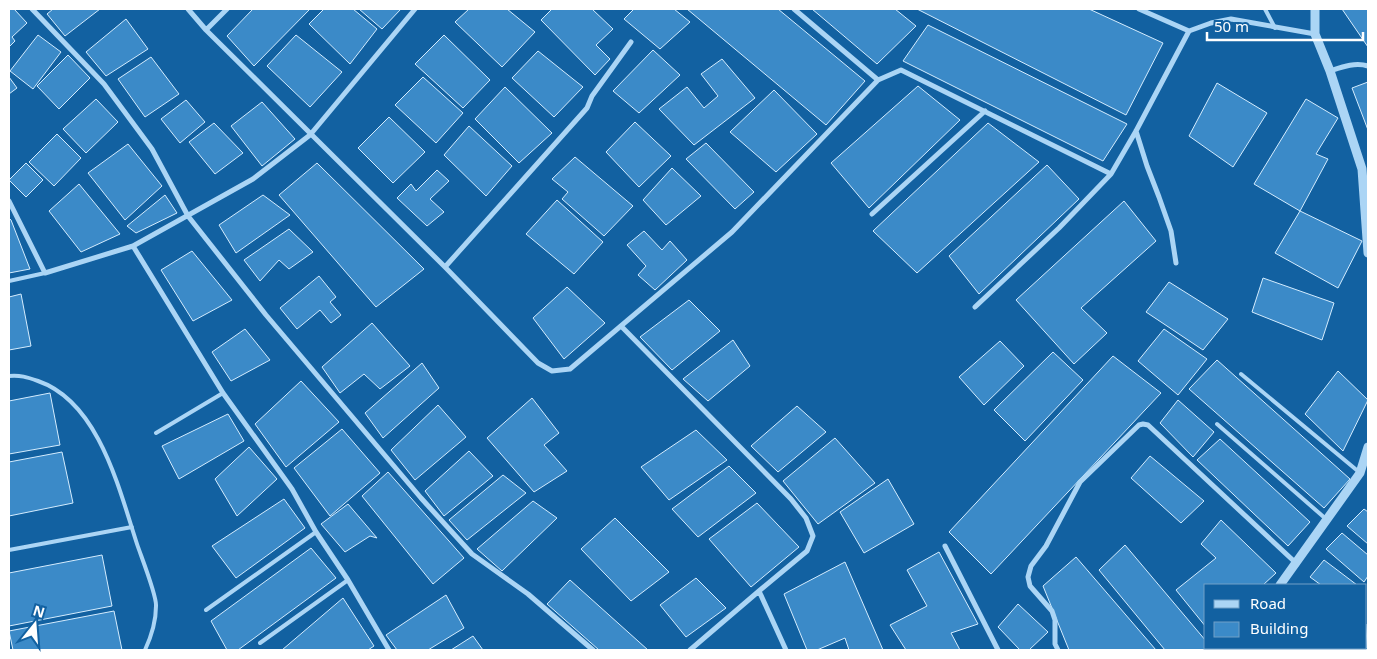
<svg xmlns="http://www.w3.org/2000/svg" width="1377" height="659" viewBox="0 0 1377 659" font-family="'Noto Sans',sans-serif">
	<style>
		.building { fill: #3b8ac8; stroke: #d4ecfe }
		.lines { fill: none; stroke-linecap: round; stroke-linejoin: round }
		.service { stroke: #abd5f5; stroke-width: 4 }
		.minor { stroke: #abd5f5; stroke-width: 5 }
		.tertiary { stroke: #abd5f5; stroke-width: 9 }
	</style>
	<rect width="100%" height="100%" fill="#1261a1"/>
	<path class="building" d="M9,9h5l13,14 -15,14 3,4 -6,6z
		M53,9h47l-35,27 -18,-22z
		M253,9h57l-56,57 -27,-30z
		M324,9h29l24,20 -27,35 -41,-40z
		M359,9h42l-19,20z
		M469,9h38l28,23 -33,35 -47,-45z
		M552,9h40l21,20 -17,16 14,14 -15,16 -54,-55z
		M634,9h40l16,13 -30,27 -36,-30z
		M687,9h91l87,72 -39,44z
		M812,9h83l21,17 -39,38z
		M917,9h172l74,34 -37,72z
		M1342,9h26v38z
		M126,19l22,30 -42,27 -20,-24z
		M928,25l199,99 -24,37 -200,-100z
		M38,35l23,17 -28,37 -23,-18z
		M296,35l46,37 -32,35 -43,-41z
		M444,35l46,45 -27,28 -48,-44z
		M653,50l27,25 -41,38 -26,-22z
		M538,51l45,36 -29,30 -42,-39z
		M68,55l22,23 -31,31 -22,-23z
		M151,57l28,37 -34,23 -27,-38z
		M722,59l33,39 -61,47 -35,-36 28,-22 17,21 14,-12 -17,-22z
		M9,77l8,11 -8,6z
		M423,77l40,36 -27,30 -41,-38z
		M1368,82v48l-16,-42z
		M1217,83l50,30 -34,54 -44,-31z
		M918,86l42,34 -91,88 -38,-45z
		M505,87l47,46 -33,30 -44,-44z
		M774,90l43,44 -41,38 -46,-40z
		M96,99l22,23 -32,31 -23,-24z
		M1306,99l32,19 -22,36 12,5 -28,52 -46,-27z
		M186,100l19,22 -25,21 -19,-24z
		M262,102l33,37 -33,27 -31,-40z
		M389,117l36,35 -32,31 -35,-35z
		M635,122l36,34 -32,31 -33,-35z
		M214,123l29,30 -28,21 -26,-32z
		M988,123l51,39 -122,111 -44,-42z
		M469,126l43,40 -26,30 -42,-41z
		M57,134l24,24 -27,28 -25,-24z
		M706,143l48,49 -19,17 -49,-50z
		M128,144l34,42 -37,34 -37,-47z
		M575,157l58,49 -29,30 -42,-37 6,-7 -16,-13z
		M26,163l17,17 -17,17 -17,-17z
		M317,163l107,106 -48,38 -97,-112z
		M1047,165l32,34 -100,95 -30,-38z
		M672,168l29,28 -35,29 -23,-25z
		M437,170l12,11 -19,18 14,13 -17,14 -30,-28 14,-14 5,7z
		M79,184l41,50 -39,18 -32,-41z
		M165,195l12,18 -41,20 -9,-7z
		M263,195l27,20 -54,38 -17,-28z
		M557,200l46,42 -29,32 -48,-40z
		M1124,201l32,40 -75,67 26,25 -33,31 -58,-64z
		M1300,211l62,30 -24,47 -63,-35z
		M9,218l2,2 19,49 -21,4z
		M289,229l24,23 -24,17 -10,-9 -19,21 -16,-21z
		M644,231l18,19 8,-9 17,19 -32,30 -17,-15 8,-9 -19,-21z
		M192,251l40,49 -39,21 -32,-51z
		M319,276l17,21 -6,5 11,13 -10,8 -11,-13 -23,19 -17,-21z
		M1263,278l71,25 -12,37 -70,-28z
		M1169,282l59,37 -25,31 -57,-38z
		M567,287l38,36 -41,36 -31,-41z
		M21,294l10,52 -22,4v-53z
		M689,300l31,31 -48,39 -32,-33z
		M372,323l38,43 -30,23 -16,-15 -24,19 -18,-26z
		M245,329l25,31 -39,21 -19,-29z
		M1164,329l43,30 -29,36 -40,-34z
		M733,340l17,26 -42,35 -25,-22z
		M1000,341l24,25 -40,39 -25,-28z
		M1053,352l30,28 -58,61 -31,-31z
		M1113,356l48,37 -170,181 -42,-42z
		M1217,360l133,119 -26,29 -135,-119z
		M422,363l17,25 -56,50 -18,-25z
		M1338,371l30,29 -25,51 -38,-37z
		M301,381l38,41 -53,45 -31,-43z
		M50,393l10,52 -51,9v-53z
		M532,398l27,35 -15,12 23,26 -33,21 -47,-54z
		M1178,400l36,32 -21,25 -33,-34z
		M438,405l28,32 -51,43 -24,-30z
		M797,406l29,26 -48,40 -27,-26z
		M228,414l16,27 -65,38 -17,-33z
		M342,429l38,44 -50,43 -36,-48z
		M696,430l31,30 -58,40 -28,-33z
		M835,438l40,45 -57,41 -35,-43z
		M1220,439l90,83 -22,24 -91,-86z
		M249,447l28,32 -40,37 -22,-37z
		M469,451l24,25 -49,40 -19,-25z
		M62,452l11,51 -64,13v-54z
		M1150,456l54,45 -23,22 -50,-45z
		M729,466l27,27 -58,44 -26,-28z
		M388,472l76,86 -31,26 -71,-88z
		M503,475l23,18 -59,47 -18,-20z
		M888,479l26,45 -50,29 -24,-41z
		M284,499l21,29 -69,50 -24,-32z
		M533,501l24,17 -55,53 -25,-22z
		M757,503l42,44 -48,40 -42,-48z
		M348,504l29,34 -7,-2 -25,16 -24,-28z
		M1364,509l4,3v32l-21,-18z
		M615,518l54,54 -38,29 -50,-52z
		M1221,520l55,53 -13,12h-57v42l-30,-37 40,-32 -15,-14z
		M1342,533l26,22v21l-4,6 -38,-33z
		M1125,545l81,96v7h6l2,2h-49l-66,-80z
		M311,548l25,30 -98,72h-11l-16,-29z
		M939,552l39,72 -27,9 9,17h-54l-16,-25 37,-19 -20,-36z
		M102,555l10,51 -103,20v-53z
		M1076,557l80,93h-87l-26,-64z
		M1324,560l33,25h-36l-11,-8z
		M845,562l38,88h-34l-4,-12 -28,12h-10l-23,-56z
		M696,578l30,30 -40,29 -26,-32z
		M570,580l78,70h-49l-52,-46z
		M446,595l18,33 -36,22h-31l-11,-15z
		M343,598l31,48 -6,4h-86z
		M1018,604l30,28 -19,18h-9l-22,-23z
		M114,611l8,39h-109l-4,-19z
		M1367,624l1,1v25h-23l2,-2h19z
		M473,636l10,14h-32z
		M1311,648h26l-2,2h-21z"/>
	<g class="lines">
		<path class="service" d="M1265,9l10,19
			M9,281l36,-8
			M1241,374l118,98
			M9,376c11,-1 18,1 29,5 61,21 81,108 99,163 4,12 20,52 19,62 0,15 -5,31 -11,44
			M1217,424l109,95
			M156,433l67,-40
			M9,550l123,-23
			M206,610l110,-78
			M260,643l88,-63"/>
		<path class="minor" d="M32,9l72,75 48,65 36,67 78,99 155,183 51,56 56,40 65,56
			M188,9l18,21 239,237 93,96 14,8 18,-2 162,-137 146,-152 23,-10 210,104
			M794,9l84,71
			M1139,9l50,22
			M206,30l21,-21
			M1330,71c12,-4 25,-9 38,-5
			M1136,131l11,35 12,31 12,34 5,32
			M9,201l36,72 88,-27 120,-67 57,-44 105,-126
			M872,214l113,-103
			M133,246l90,147 69,96 24,43 32,48 41,70
			M445,267l142,-159 5,-12 39,-54
			M975,307l84,-79 52,-54 25,-43 53,-100 22,-8 20,-4 84,15
			M621,326l170,173 15,19 7,18 -6,15 -48,40
			M945,546l53,104
			M690,650l69,-59 27,59
			M1058,650l-3,-6v-24l-3,-9 -22,-25 -2,-9 3,-11 15,-20 34,-64 59,-57 4,-1 5,1 149,139"/>
		<path class="tertiary" d="M1315,9v25l15,37 32,98 6,84
			M1280,585l80,-112 8,-26
			M1229,650l2,-2"/>
	</g>
	<rect width="1377" height="659" fill="none" stroke="#ffffff" stroke-width="20"/>
	<rect x="1204" y="584" width="162" height="65" fill="#1261a1" stroke="#71a0c7"/>
	<rect x="1214" y="600" width="25" height="8" fill="#abd5f5" stroke="#71a0c7"/>
	<text x="1250" y="609" font-size="15" fill="#ffffff">Road</text>
	<rect x="1214" y="622" width="25" height="15" fill="#3b8ac8" stroke="#71a0c7"/>
	<text x="1250" y="634" font-size="15" fill="#ffffff">Building</text>
	<g transform="translate(35 624) rotate(17)" stroke="#1261a1" stroke-width="4" paint-order="stroke">
	<path d="M0-4L9 19L0 12L-9 19Z" fill="#ffffff"/>
	<text y="-8" font-size="14" font-weight="bold" text-anchor="middle" fill="#ffffff">N</text>
	</g>
	<path d="M1207 32v8h156v-8" fill="none" stroke="#ffffff" stroke-width="2.5"/>
	<text x="1214" y="32" font-size="15" fill="#ffffff" stroke="#1261a1" stroke-width="4" paint-order="stroke">50 m</text>
</svg>
